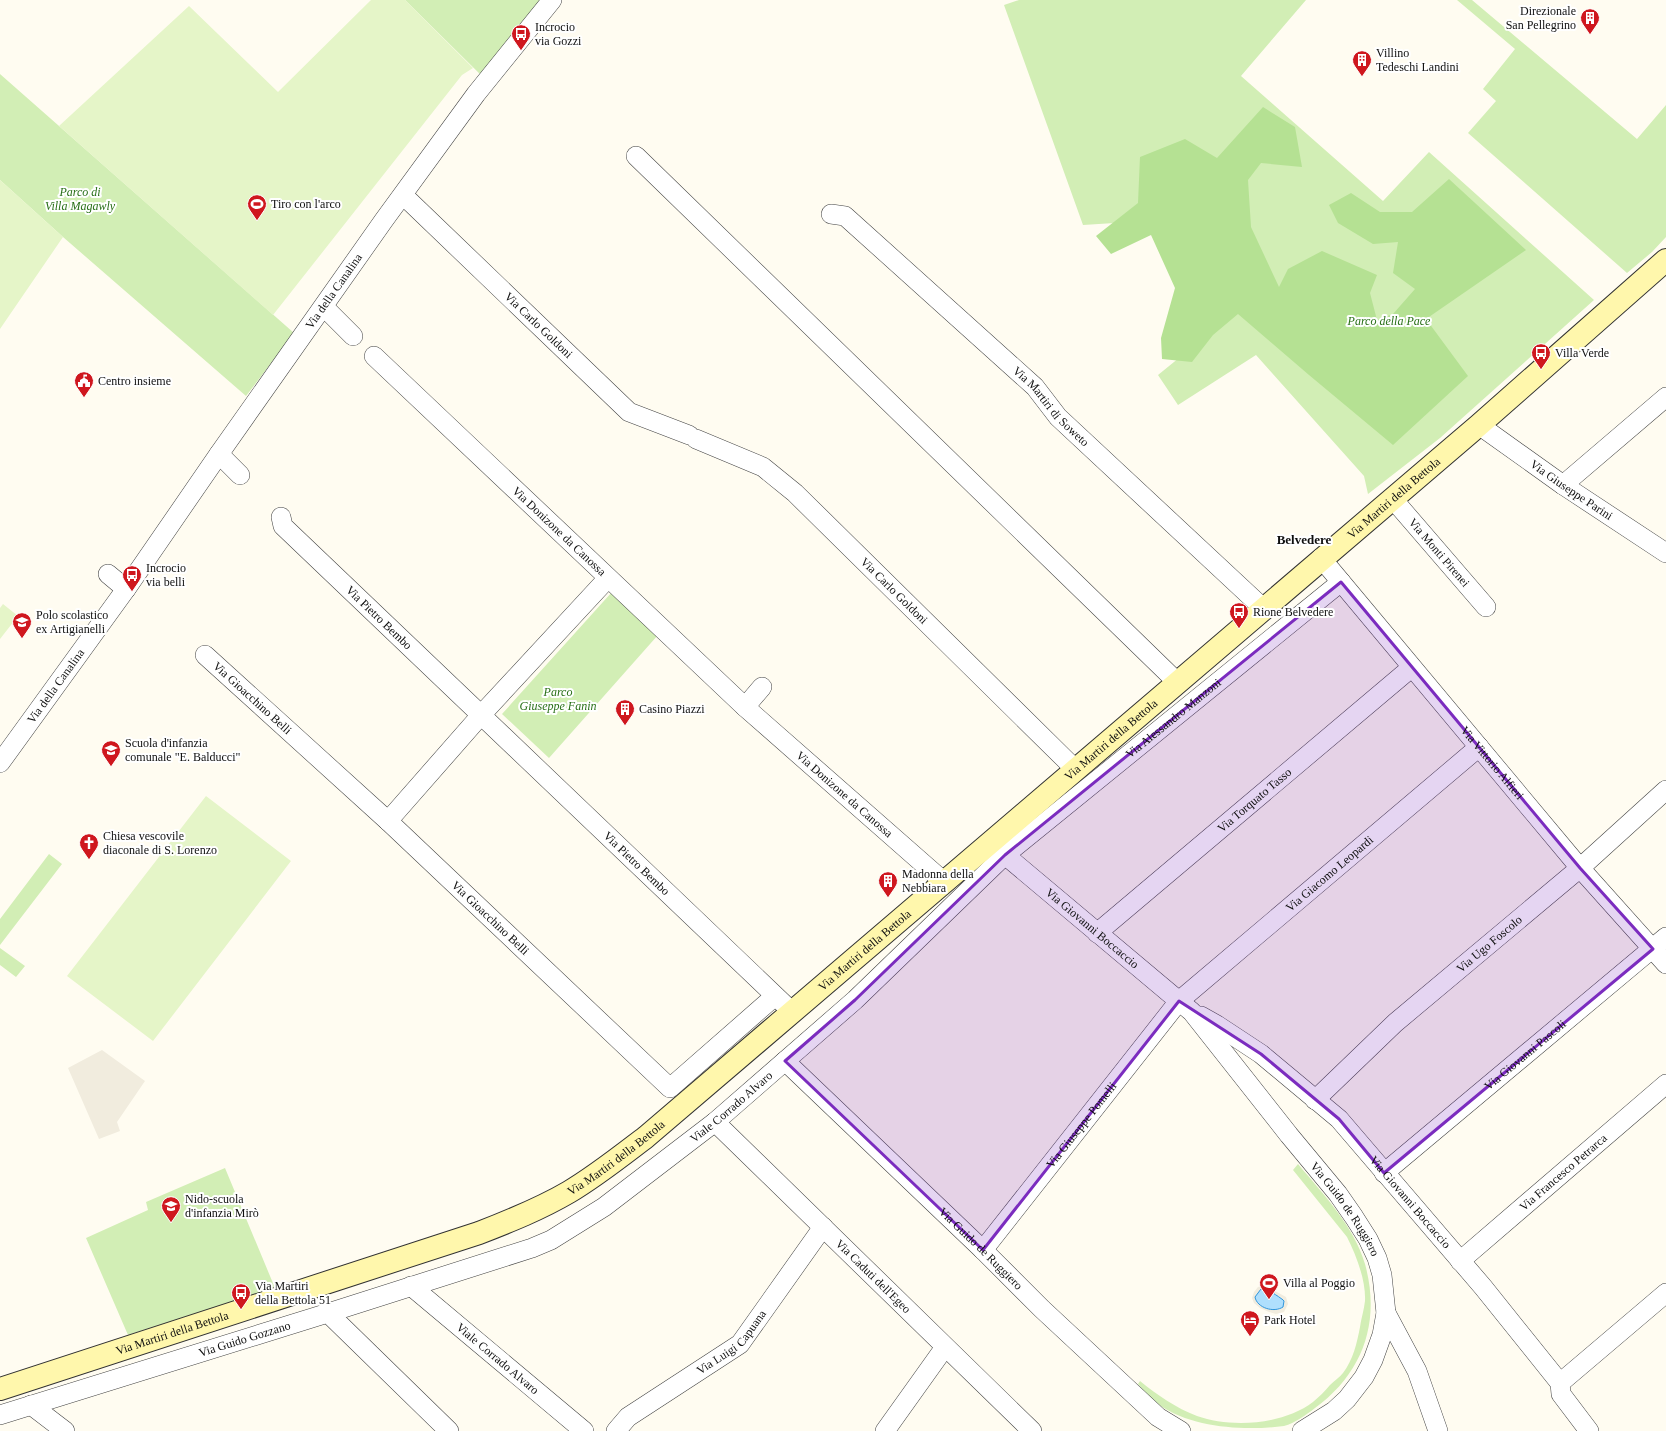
<svg xmlns="http://www.w3.org/2000/svg" width="1666" height="1431" viewBox="0 0 1666 1431" font-family="Georgia,serif">
	<style>
		.green { fill: #d2eeb5 }
		.forest { fill: #b5e193 }
		.pitch { fill: #e5f5c8 }
		.plaza { fill: #f1ecde; fill-rule: evenodd }
		.water { fill: #afdffd; stroke: #2e95dc }
		.lines { fill: none; stroke-linecap: round; stroke-linejoin: round }
		.street-casing { stroke: #424242; stroke-width: 20 }
		.secondary-casing { stroke: #313131; stroke-width: 24 }
		.street { stroke: #fff; stroke-width: 19 }
		.secondary { stroke: #fff7ac; stroke-width: 22 }
		.marked { fill: #7b2cbf; fill-opacity: 0.2; stroke: #7b2cbf; stroke-width: 3; stroke-linejoin: round }
		.labels { text-anchor: middle; stroke-width: 4; stroke-linejoin: round; paint-order: stroke }
		.poi-label { font-size: 12px; fill: #0f0f0f; stroke: #fff; text-anchor: start }
		.park-label { font-size: 12px; font-style: italic; fill: #286f17; stroke: #fff }
		.street-label { font-size: 12px; fill: #0f0f0f; stroke: #fff }
		.neighbourhood-label { font-size: 13px; font-weight: bold; fill: #0f0f0f; stroke: #fff }
	</style>
	<rect width="100%" height="100%" fill="#fffcf1"/>
	<path class="green" d="M405,0h147l-65,81z
		M1019,0h287l-65,76 142,125 46,-49 165,148 -154,138 -72,56 -4,-18 -108,-121 -78,50 -20,-30 59,-48 -71,-106 -63,4 -79,-220z
		M1457,0h15l165,139 29,-34v132l-14,15 -25,21 -159,-140 28,-32 -13,-12 32,-40z
		M0,74l294,259 -48,63 -183,-159 -63,-57z
		M612,592l46,43 -109,123 -47,-44z
		M49,854l13,10 -62,81v-26z
		M0,948l25,18 -9,11 -16,-12z
		M1298,1164c25,30 56,62 67,100 16,58 -2,109 -50,144 -9,7 -20,15 -31,18 -40,5 -91,2 -125,-21 -8,-5 -15,-14 -21,-21l2,-3c17,14 36,27 57,35 34,12 86,9 116,-14 6,-5 12,-11 17,-17 4,-4 10,-8 13,-12 10,-13 14,-30 17,-46 1,-8 4,-17 5,-26 1,-21 -9,-46 -18,-64l-54,-67z
		M225,1168l50,120 -147,47 -42,-97 62,-28 -2,-8z"/>
	<path class="forest" d="M1263,107l32,20 7,40 -41,-4 -13,17 3,47 28,60 9,-18 34,-18 55,24 -7,18 7,27 16,-6 22,-25 -22,-16 5,-31 -25,2 -35,-21 -9,-18 22,-12 29,19h32l37,-33 77,71 -100,69 42,57 -75,69 -84,-70 -71,-61 -25,21 -21,27 -30,-3 -1,-21 14,-50 -24,-53 -40,19 -15,-18 42,-33 2,-46 45,-18 32,19z"/>
	<path class="pitch" d="M371,0h34l68,68 -11,7 -189,240 -214,-189 130,-120 89,86z
		M0,180l63,57 -63,92z
		M3,604l15,12 -18,23v-31z
		M206,796l85,65 -138,180 -86,-65z"/>
	<path class="plaza" d="M102,1050l43,31 -28,41 3,9 -21,8 -31,-71z
		M1264,1285l6,2 5,4 11,6 2,7 -4,8 -8,2 -7,-2 -9,-4 -6,-5 -2,-5 2,-6 4,-5zM1271,1292l3,3 7,2 3,8 -3,4 -4,1 -11,-2 -6,-3 -4,-4z"/>
	<path class="water" d="M1261,1289h5c2,1 17,10 18,12l-1,6c-9,6 -26,1 -28,-10z"/>
	<g class="lines">
		<defs>
			<g id="street">
				<path d="M636,156l541,526"/>
				<path id="s1" d="M403,195l226,217 60,23"/>
				<path id="s2" d="M831,214l14,2 190,171 23,30 206,192"/>
				<path d="M324,307l29,29"/>
				<path id="s3" d="M374,356l371,351 198,174"/>
				<path id="s4" d="M1479,425l84,60 103,68"/>
				<path id="s5" d="M696,439l67,28 32,26 280,276"/>
				<path d="M219,454l21,21"/>
				<path d="M1563,485l103,-88"/>
				<path id="s6" d="M1392,498l94,109"/>
				<path id="s7" d="M281,517l2,9 502,479"/>
				<path id="s8" d="M1321,558l259,310 86,96"/>
				<path d="M108,574l18,15"/>
				<path id="s9" d="M205,655l183,166 282,267 105,-92"/>
				<path d="M745,707l17,-20"/>
				<path id="s10" d="M0,763l126,-174 93,-135 165,-234 92,-126 76,-94"/>
				<path d="M388,821l93,-106 127,-137"/>
				<path id="s11" d="M1005,855l187,157 97,123 49,59 16,23 14,22 9,19 5,17 4,38 -4,22 -9,25 -9,17 -17,22 -13,12 -32,20"/>
				<path id="s12" d="M1097,933l314,-265"/>
				<path id="s13" d="M1201,1016l16,9 44,29 78,65 144,168 77,96 1,11 28,37"/>
				<path id="s14" d="M785,1061l198,189 59,59 116,108 23,14"/>
				<path id="s15" d="M1315,1100l80,-77 185,-155 86,-78"/>
				<path id="s16" d="M715,1122l317,309"/>
				<path id="s17" d="M1384,1173l282,-236"/>
				<path id="s18" d="M983,1250l196,-249 300,-254"/>
				<path id="s19" d="M1460,1261l206,-177"/>
				<path id="s20" d="M411,1286l173,145"/>
				<path id="s21" d="M328,1313l204,-65 19,-8 53,-33 111,-85 140,-122 150,-145 336,-273"/>
				<path d="M1386,1313l31,58 21,60"/>
				<path d="M1560,1383l106,-90"/>
				<path d="M31,1405l34,26"/>
				<path id="s22" d="M0,1415l328,-102 121,118"/>
				<path id="s23" d="M616,1431l12,-14 112,-73 83,-117"/>
				<path d="M885,1431l60,-84"/>
			</g>
			<g id="secondary">
				<path id="s24" d="M0,1389l479,-156c31,-12 61,-24 90,-41 27,-16 52,-36 77,-55l833,-712 187,-165"/>
			</g>
		</defs>
		<use href="#street" class="street-casing"/>
		<use href="#secondary" class="secondary-casing"/>
		<use href="#street" class="street"/>
		<use href="#secondary" class="secondary"/>
	</g>
	<path class="marked" d="M1341,582l239,286 73,81 -269,224 -45,-54 -78,-65 -82,-53 -196,249 -198,-189 70,-61 150,-145z"/>
	<defs>
		<symbol id="building-pin" viewBox="-11 -11 22 30"><path d="M0 17L-7.5 6A9.5 9.5 0 1 1 7.5 6Z" fill="#cf171e" stroke="#fff"/><path d="M-4-6H4V6H1V3H-1V6H-4ZM-2.5-4.3h1.7v1.8h-1.7ZM.8-4.3h1.7v1.8H.8ZM-2.5-1h1.7V.8h-1.7ZM.8-1h1.7V.8H.8Z" fill="#fff"/></symbol>
		<symbol id="bus-pin" viewBox="-11 -11 22 30"><path d="M0 17L-7.5 6A9.5 9.5 0 1 1 7.5 6Z" fill="#cf171e" stroke="#fff"/><path d="M-5-6H5V4H4V6H2V4H-2V6H-4V4H-5ZM-3.5-4V0h7V-4ZM-3.5 1.2v1.5H-2V1.2ZM2 1.2v1.5H3.5V1.2Z" fill="#fff"/></symbol>
		<symbol id="stadium-pin" viewBox="-11 -11 22 30"><path d="M0 17L-7.5 6A9.5 9.5 0 1 1 7.5 6Z" fill="#cf171e" stroke="#fff"/><path d="M0-5a6.5 5 0 1 0 0 10a6.5 5 0 1 0 0-10ZM-3.5-1.8h7v3.6h-7Z" fill="#fff"/></symbol>
		<symbol id="civic-pin" viewBox="-11 -11 22 30"><path d="M0 17L-7.5 6A9.5 9.5 0 1 1 7.5 6Z" fill="#cf171e" stroke="#fff"/><path d="M-.6-6.5H3V-4.5H.6V-3L4-1V1h2V6H-6V1h2V-1L-.6-3ZM-1.2 2.5V6h2.4V2.5Z" fill="#fff"/></symbol>
		<symbol id="school-pin" viewBox="-11 -11 22 30"><path d="M0 17L-7.5 6A9.5 9.5 0 1 1 7.5 6Z" fill="#cf171e" stroke="#fff"/><path d="M0-5L7-2L0 1L-7-2ZM-4 1L0 2.5L4 1V4Q0 6-4 4Z" fill="#fff"/></symbol>
		<symbol id="church-pin" viewBox="-11 -11 22 30"><path d="M0 17L-7.5 6A9.5 9.5 0 1 1 7.5 6Z" fill="#cf171e" stroke="#fff"/><path d="M-1.2-6h2.4v3.5h3.3v2.4h-3.3V6h-2.4V-.1h-3.3v-2.4h3.3Z" fill="#fff"/></symbol>
		<symbol id="hotel-pin" viewBox="-11 -11 22 30"><path d="M0 17L-7.5 6A9.5 9.5 0 1 1 7.5 6Z" fill="#cf171e" stroke="#fff"/><path d="M-6-4.5h1.5V1H6V5H4.5V3h-9V5H-6ZM-4 0a1.8 1.8 0 1 1 3.6 0ZM.5 0V-2.5h3Q6-2.5 6 0Z" fill="#fff"/></symbol>
	</defs>
	<g fill-rule="evenodd">
		<use href="#building-pin" x="1579" y="7" width="22" height="30"/>
		<use href="#bus-pin" x="510" y="23" width="22" height="30"/>
		<use href="#building-pin" x="1351" y="49" width="22" height="30"/>
		<use href="#stadium-pin" x="246" y="193" width="22" height="30"/>
		<use href="#bus-pin" x="1530" y="342" width="22" height="30"/>
		<use href="#civic-pin" x="73" y="370" width="22" height="30"/>
		<use href="#bus-pin" x="121" y="564" width="22" height="30"/>
		<use href="#bus-pin" x="1228" y="601" width="22" height="30"/>
		<use href="#school-pin" x="11" y="611" width="22" height="30"/>
		<use href="#building-pin" x="614" y="698" width="22" height="30"/>
		<use href="#school-pin" x="100" y="739" width="22" height="30"/>
		<use href="#church-pin" x="78" y="832" width="22" height="30"/>
		<use href="#building-pin" x="877" y="870" width="22" height="30"/>
		<use href="#school-pin" x="160" y="1195" width="22" height="30"/>
		<use href="#stadium-pin" x="1258" y="1272" width="22" height="30"/>
		<use href="#bus-pin" x="230" y="1282" width="22" height="30"/>
		<use href="#hotel-pin" x="1239" y="1309" width="22" height="30"/>
	</g>
	<g class="labels">
		<g class="poi-label">
			<text x="1576" y="15" text-anchor="end">Direzionale<tspan x="1576" dy="14">San Pellegrino</tspan></text>
			<text x="535" y="31">Incrocio<tspan x="535" dy="14">via Gozzi</tspan></text>
			<text x="1376" y="57">Villino<tspan x="1376" dy="14">Tedeschi Landini</tspan></text>
			<text x="271" y="208">Tiro con l'arco</text>
			<text x="1555" y="357">Villa Verde</text>
			<text x="98" y="385">Centro insieme</text>
			<text x="146" y="572">Incrocio<tspan x="146" dy="14">via belli</tspan></text>
			<text x="1253" y="616">Rione Belvedere</text>
			<text x="36" y="619">Polo scolastico<tspan x="36" dy="14">ex Artigianelli</tspan></text>
			<text x="639" y="713">Casino Piazzi</text>
			<text x="125" y="747">Scuola d'infanzia<tspan x="125" dy="14">comunale "E. Balducci"</tspan></text>
			<text x="103" y="840">Chiesa vescovile<tspan x="103" dy="14">diaconale di S. Lorenzo</tspan></text>
			<text x="902" y="878">Madonna della<tspan x="902" dy="14">Nebbiara</tspan></text>
			<text x="185" y="1203">Nido-scuola<tspan x="185" dy="14">d'infanzia Mirò</tspan></text>
			<text x="1283" y="1287">Villa al Poggio</text>
			<text x="255" y="1290">Via Martiri<tspan x="255" dy="14">della Bettola 51</tspan></text>
			<text x="1264" y="1324">Park Hotel</text>
		</g>
		<g class="park-label">
			<text x="80" y="196">Parco di<tspan x="80" dy="14">Villa Magawly</tspan></text>
			<text x="1389" y="325">Parco della Pace</text>
			<text x="558" y="696">Parco<tspan x="558" dy="14">Giuseppe Fanin</tspan></text>
		</g>
		<g class="street-label">
			<text dy="4" stroke="none"><textPath href="#s10" startOffset="578">Via della Canalina</textPath></text>
			<text dy="4" stroke="none"><textPath href="#s1" startOffset="188">Via Carlo Goldoni</textPath></text>
			<text dy="4" stroke="none"><textPath href="#s2" startOffset="295">Via Martiri di Soweto</textPath></text>
			<text dy="4" stroke="none"><textPath href="#s4" startOffset="113">Via Giuseppe Parini</textPath></text>
			<text dy="4" stroke="none"><textPath href="#s24" startOffset="1681">Via Martiri della Bettola</textPath></text>
			<text dy="4" stroke="none"><textPath href="#s3" startOffset="255">Via Donizone da Canossa</textPath></text>
			<text dy="4" stroke="none"><textPath href="#s6" startOffset="72">Via Monti Pirenei</textPath></text>
			<text dy="4" stroke="none"><textPath href="#s5" startOffset="253">Via Carlo Goldoni</textPath></text>
			<text dy="4" stroke="none"><textPath href="#s7" startOffset="142">Via Pietro Bembo</textPath></text>
			<text dy="4" stroke="none"><textPath href="#s10" startOffset="95">Via della Canalina</textPath></text>
			<text dy="4" stroke="none"><textPath href="#s9" startOffset="64">Via Gioacchino Belli</textPath></text>
			<text dy="4" stroke="none"><textPath href="#s21" startOffset="1048">Via Alessandro Manzoni</textPath></text>
			<text dy="4" stroke="none"><textPath href="#s24" startOffset="1309">Via Martiri della Bettola</textPath></text>
			<text dy="4" stroke="none"><textPath href="#s8" startOffset="267">Via Vittorio Alfieri</textPath></text>
			<text dy="4" stroke="none"><textPath href="#s3" startOffset="643">Via Donizone da Canossa</textPath></text>
			<text dy="4" stroke="none"><textPath href="#s12" startOffset="206">Via Torquato Tasso</textPath></text>
			<text dy="4" stroke="none"><textPath href="#s7" startOffset="498">Via Pietro Bembo</textPath></text>
			<text dy="4" stroke="none"><textPath href="#s18" startOffset="514">Via Giacomo Leopardi</textPath></text>
			<text dy="4" stroke="none"><textPath href="#s9" startOffset="388">Via Gioacchino Belli</textPath></text>
			<text dy="4" stroke="none"><textPath href="#s11" startOffset="114">Via Giovanni Boccaccio</textPath></text>
			<text dy="4" stroke="none"><textPath href="#s15" startOffset="234">Via Ugo Foscolo</textPath></text>
			<text dy="4" stroke="none"><textPath href="#s24" startOffset="985">Via Martiri della Bettola</textPath></text>
			<text dy="4" stroke="none"><textPath href="#s17" startOffset="184">Via Giovanni Pascoli</textPath></text>
			<text dy="4" stroke="none"><textPath href="#s21" startOffset="459">Viale Corrado Alvaro</textPath></text>
			<text dy="4" stroke="none"><textPath href="#s18" startOffset="159">Via Giuseppe Pomelli</textPath></text>
			<text dy="4" stroke="none"><textPath href="#s24" startOffset="661">Via Martiri della Bettola</textPath></text>
			<text dy="4" stroke="none"><textPath href="#s19" startOffset="136">Via Francesco Petrarca</textPath></text>
			<text dy="4" stroke="none"><textPath href="#s13" startOffset="282">Via Giovanni Boccaccio</textPath></text>
			<text dy="4" stroke="none"><textPath href="#s11" startOffset="494">Via Guido de Ruggiero</textPath></text>
			<text dy="4" stroke="none"><textPath href="#s14" startOffset="271">Via Guido de Ruggiero</textPath></text>
			<text dy="4" stroke="none"><textPath href="#s16" startOffset="221">Via Caduti dell'Egeo</textPath></text>
			<text dy="4" stroke="none"><textPath href="#s24" startOffset="181">Via Martiri della Bettola</textPath></text>
			<text dy="4" stroke="none"><textPath href="#s22" startOffset="256">Via Guido Gozzano</textPath></text>
			<text dy="4" stroke="none"><textPath href="#s23" startOffset="147">Via Luigi Capuana</textPath></text>
			<text dy="4" stroke="none"><textPath href="#s20" startOffset="113">Viale Corrado Alvaro</textPath></text>
		</g>
		<g class="neighbourhood-label">
			<text x="1304" y="544">Belvedere</text>
		</g>
	</g>
</svg>
